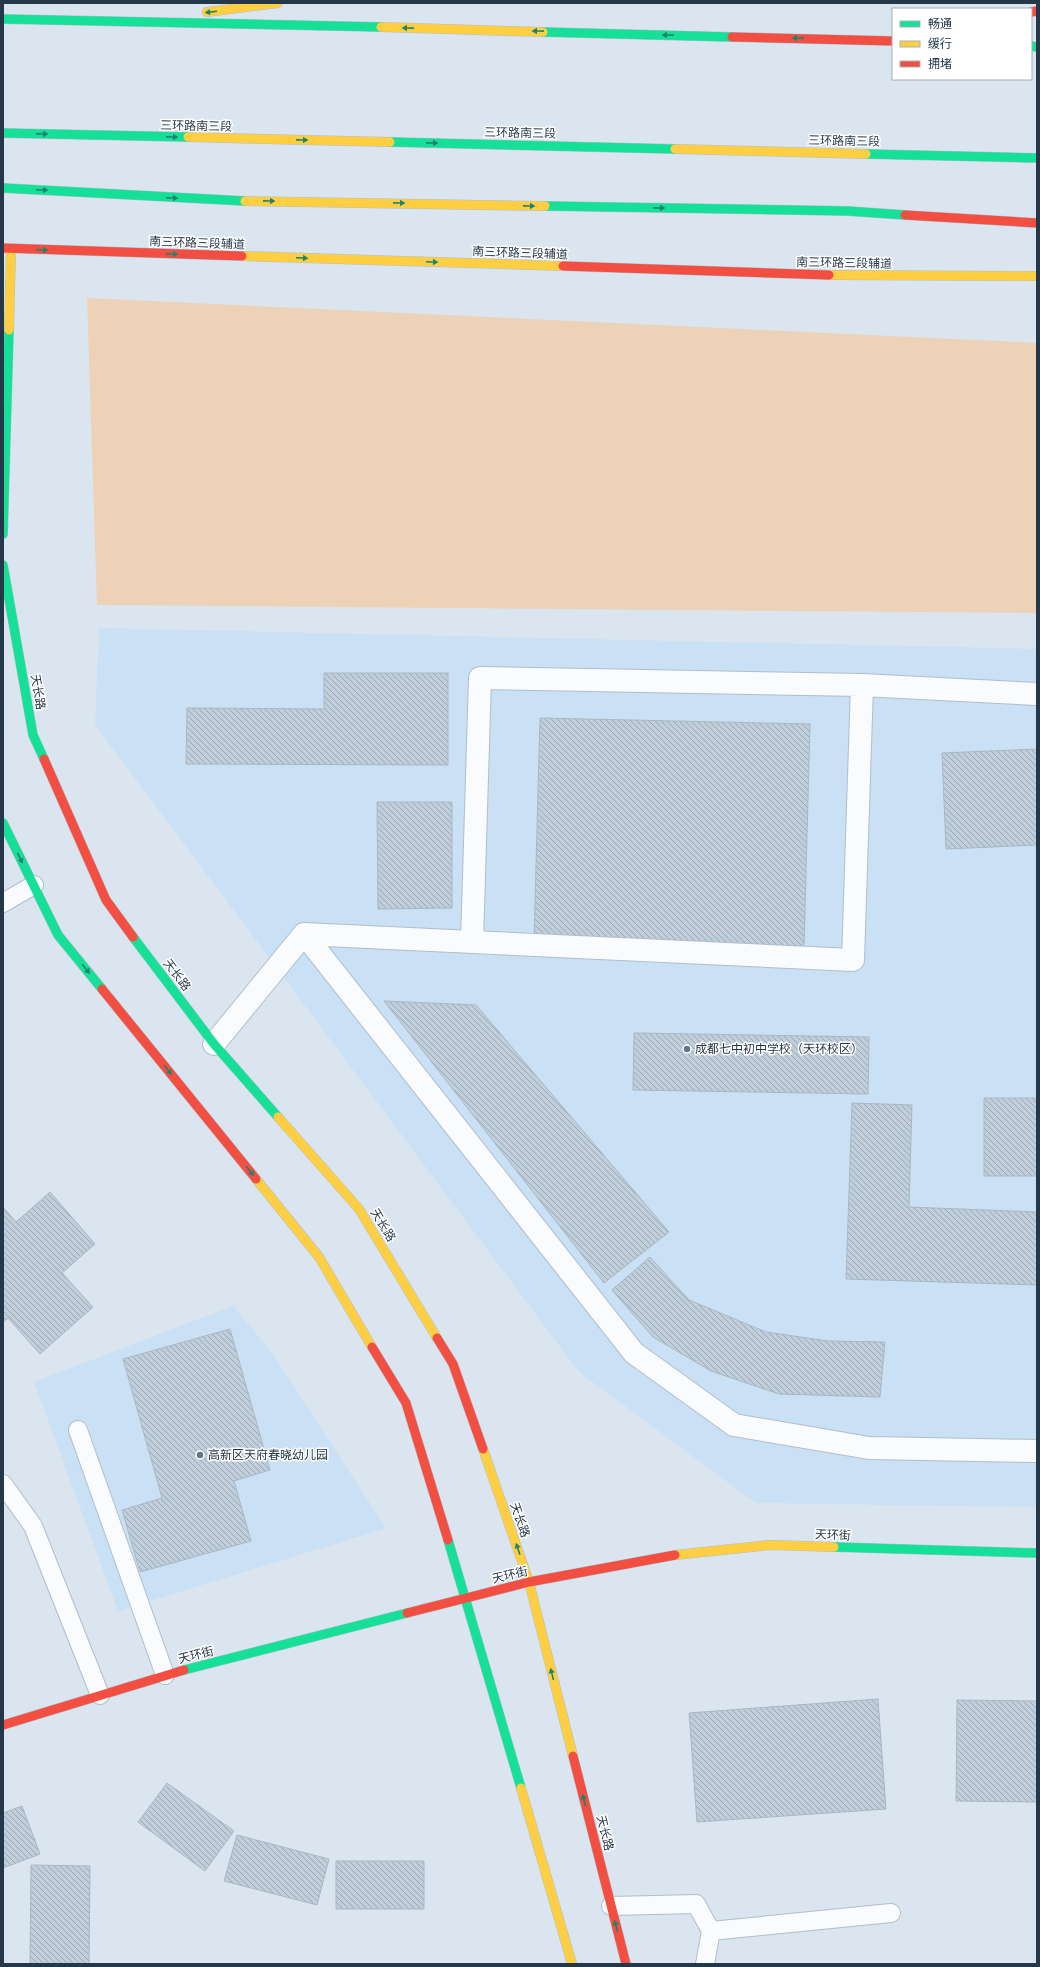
<svg xmlns="http://www.w3.org/2000/svg" width="1040" height="1967" viewBox="0 0 1040 1967" font-family="Rubik,'Noto Sans SC',sans-serif">
	<style>
		.built { fill: #cae0f5 }
		.green { fill: #edd2b7 }
		.building { fill: url(#building-back-hatch); stroke: #aab7c3 }
		.lines { fill: none; stroke-linecap: round; stroke-linejoin: round }
		.lane-casing { stroke: #b0becb; stroke-width: 20 }
		.street-casing { stroke: #b0becb; stroke-width: 24 }
		.fast-casing { stroke: #b0becb; stroke-width: 10 }
		.slow-casing { stroke: #b0becb; stroke-width: 10 }
		.jam-casing { stroke: #b0becb; stroke-width: 10 }
		.lane { stroke: #f9fbfd; stroke-width: 18 }
		.street { stroke: #f9fbfd; stroke-width: 22 }
		.fast { stroke: #16e098; stroke-width: 9 }
		.slow { stroke: #ffcf43; stroke-width: 9 }
		.jam { stroke: #f24e42; stroke-width: 9 }
		.oneway { fill: #1e846d }
		.poi-dot { fill: #647583; stroke: #fff; stroke-width: 1.5 }
		.labels { text-anchor: middle; stroke-width: 3; stroke-linejoin: round; paint-order: stroke }
		.street-label { font-size: 12px; fill: #253849; stroke: #fff }
		.poi-label { font-size: 12px; fill: #253849; stroke: #fff; text-anchor: start }
	</style>
	<defs>
		<pattern id="building-back-hatch" width="6" height="6" patternUnits="userSpaceOnUse"><rect width="6" height="6" fill="#c0cedb"/><path d="M-1 5l2 2M0 0l6 6M5-1l2 2" fill="none" stroke="#9ca8b4"/></pattern>
	</defs>
	<rect width="100%" height="100%" fill="#dae5ef"/>
	<path class="built" d="M99,628l938,21v858l-281,-4 -177,-131 -484,-647z
		M233,1306l37,44 116,178 -268,83 -84,-229z"/>
	<path class="green" d="M87,298l950,45v270l-940,-8z"/>
	<path class="building" d="M324,673h124v92l-262,-1 1,-56 137,1z
		M540,718l270,6 -6,224 -270,-8z
		M1037,749v96l-91,4 -4,-96z
		M377,802h75v106l-74,1z
		M384,1001l92,4 193,227 -65,51z
		M634,1033l235,4 -1,57 -235,-4z
		M984,1098h53v78h-53z
		M852,1103l60,2 -3,102 128,5v73l-191,-6z
		M50,1192l45,52 -33,29 31,34 -53,47 -32,-36 -5,4v-115l13,15z
		M650,1257l39,43 77,32 62,9 57,1 -5,55 -101,-3 -68,-23 -58,-34 -41,-47z
		M230,1329l40,141 -36,11 17,60 -111,31 -18,-62 40,-12 -39,-139z
		M878,1699l8,110 -189,13 -8,-109z
		M957,1700l80,1v101l-81,-1z
		M167,1783l67,48 -29,40 -67,-49z
		M22,1806l18,48 -37,14v-55z
		M237,1835l92,24 -12,46 -93,-24z
		M336,1861h88v48h-88z
		M31,1865l59,1 -1,98h-59z"/>
	<g class="lines">
		<defs>
			<path id="lane" d="M3,903l31,-18
				M78,1430l87,245
				M3,1484l30,42 67,169
				M611,1906l85,-2 15,27 -6,33
				M711,1931l180,-18"/>
			<path id="street" d="M304,934l330,419 100,72 135,23 168,3
				M472,942l8,-264 382,7 175,9
				M214,1044l90,-110 549,26 9,-275"/>
			<path id="fast" d="M3,19l378,8
				M543,32l189,5
				M1031,46l6,1
				M3,133l185,4
				M390,142l285,7
				M866,154l171,4
				M3,188l242,13
				M545,206l303,5 57,4
				M3,534l6,-204
				M3,565l30,170 11,24
				M3,823l55,112 44,54
				M133,937l81,107 64,73
				M448,1540l73,248
				M834,1547l203,6
				M184,1670l223,-57"/>
			<path id="slow" d="M207,12l71,-9
				M381,27l162,5
				M188,137l202,5
				M675,149l191,5
				M245,201l300,5
				M242,256l321,10
				M829,275l208,1
				M9,330l2,-81
				M278,1117l81,92 78,129
				M256,1179l63,78 53,90
				M483,1449l46,133 44,174
				M675,1555l95,-10 64,2
				M521,1788l51,176"/>
			<path id="jam" d="M1031,12l6,-1
				M732,37l161,4
				M905,215l132,8
				M3,248l239,8
				M563,266l266,9
				M44,759l62,141 27,37
				M102,989l154,190
				M437,1338l16,26 30,85
				M372,1347l34,56 42,137
				M407,1613l122,-31 146,-27
				M3,1725l181,-55
				M573,1756l53,208"/>
		</defs>
		<use href="#lane" class="lane-casing"/>
		<use href="#street" class="street-casing"/>
		<use href="#fast" class="fast-casing"/>
		<use href="#slow" class="slow-casing"/>
		<use href="#jam" class="jam-casing"/>
		<use href="#lane" class="lane"/>
		<use href="#street" class="street"/>
		<use href="#fast" class="fast"/>
		<use href="#slow" class="slow"/>
		<use href="#jam" class="jam"/>
	</g>
	<defs><path id="oneway-solid" d="M-6-.8H1V-3.2L6.5 0L1 3.2V.8H-6Z"/></defs>
	<g class="oneway">
		<use href="#oneway-solid" transform="translate(211 12) rotate(173)"/>
		<use href="#oneway-solid" transform="translate(408 28) rotate(-179)"/>
		<use href="#oneway-solid" transform="translate(538 31) rotate(-179)"/>
		<use href="#oneway-solid" transform="translate(668 35) rotate(-179)"/>
		<use href="#oneway-solid" transform="translate(798 38) rotate(-179)"/>
		<use href="#oneway-solid" transform="translate(42 134) rotate(1)"/>
		<use href="#oneway-solid" transform="translate(172 137) rotate(1)"/>
		<use href="#oneway-solid" transform="translate(302 140) rotate(1)"/>
		<use href="#oneway-solid" transform="translate(432 143) rotate(1)"/>
		<use href="#oneway-solid" transform="translate(42 190) rotate(3)"/>
		<use href="#oneway-solid" transform="translate(172 198) rotate(3)"/>
		<use href="#oneway-solid" transform="translate(269 201) rotate(1)"/>
		<use href="#oneway-solid" transform="translate(399 203) rotate(1)"/>
		<use href="#oneway-solid" transform="translate(529 206) rotate(1)"/>
		<use href="#oneway-solid" transform="translate(659 208) rotate(1)"/>
		<use href="#oneway-solid" transform="translate(42 250) rotate(2)"/>
		<use href="#oneway-solid" transform="translate(172 254) rotate(2)"/>
		<use href="#oneway-solid" transform="translate(302 258) rotate(2)"/>
		<use href="#oneway-solid" transform="translate(432 262) rotate(2)"/>
		<use href="#oneway-solid" transform="translate(20 858) rotate(64)"/>
		<use href="#oneway-solid" transform="translate(86 969) rotate(51)"/>
		<use href="#oneway-solid" transform="translate(168 1070) rotate(51)"/>
		<use href="#oneway-solid" transform="translate(250 1171) rotate(51)"/>
		<use href="#oneway-solid" transform="translate(518 1549) rotate(-109)"/>
		<use href="#oneway-solid" transform="translate(552 1674) rotate(-104)"/>
		<use href="#oneway-solid" transform="translate(584 1800) rotate(-104)"/>
		<use href="#oneway-solid" transform="translate(616 1926) rotate(-104)"/>
	</g>
	<g class="poi-dot">
		<circle cx="687" cy="1049" r="4"/>
		<circle cx="200" cy="1455" r="4"/>
	</g>
	<g class="labels">
		<g class="street-label">
			<text transform="translate(196 126) rotate(1)" y="4">三环路南三段</text>
			<text transform="translate(520 133) rotate(1)" y="4">三环路南三段</text>
			<text transform="translate(844 141) rotate(1)" y="4">三环路南三段</text>
			<text transform="translate(197 243) rotate(2)" y="4">南三环路三段辅道</text>
			<text transform="translate(520 253) rotate(2)" y="4">南三环路三段辅道</text>
			<text transform="translate(844 263) rotate(1)" y="4">南三环路三段辅道</text>
			<text transform="translate(38 692) rotate(80)" y="4">天长路</text>
			<text transform="translate(177 975) rotate(53)" y="4">天长路</text>
			<text transform="translate(383 1225) rotate(59)" y="4">天长路</text>
			<text transform="translate(520 1520) rotate(71)" y="4">天长路</text>
			<text transform="translate(833 1535) rotate(2)" y="4">天环街</text>
			<text transform="translate(510 1575) rotate(-13)" y="4">天环街</text>
			<text transform="translate(196 1655) rotate(-14)" y="4">天环街</text>
			<text transform="translate(605 1833) rotate(76)" y="4">天长路</text>
		</g>
		<g class="poi-label">
			<text x="695" y="1053">成都七中初中学校（天环校区）</text>
			<text x="208" y="1459">高新区天府春晓幼儿园</text>
		</g>
	</g>
	<rect width="1040" height="1967" fill="none" stroke="#253849" stroke-width="8"/>
	<rect x="892" y="8" width="140" height="72" fill="#ffffff" stroke="#a8afb6"/>
	<rect x="900" y="21" width="20" height="6" fill="#16e098" stroke="#a8afb6"/>
	<text x="928" y="28" font-size="12" fill="#253849">畅通</text>
	<rect x="900" y="41" width="20" height="6" fill="#ffcf43" stroke="#a8afb6"/>
	<text x="928" y="48" font-size="12" fill="#253849">缓行</text>
	<rect x="900" y="61" width="20" height="6" fill="#f24e42" stroke="#a8afb6"/>
	<text x="928" y="68" font-size="12" fill="#253849">拥堵</text>
</svg>
